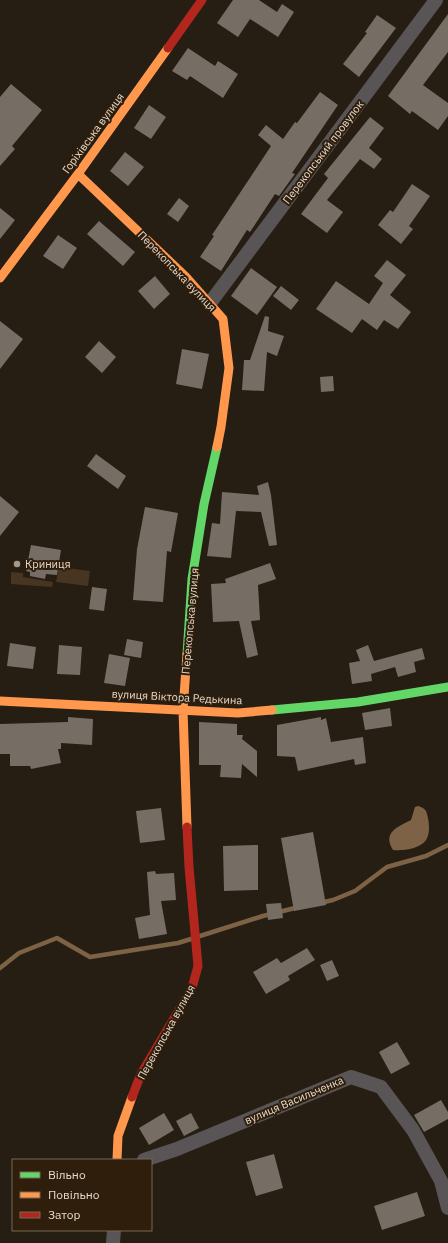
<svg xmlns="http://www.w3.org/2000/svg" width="448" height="1243" viewBox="0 0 448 1243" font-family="'IBM Plex Sans',sans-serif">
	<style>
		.green { fill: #473521 }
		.water { fill: #7d6245 }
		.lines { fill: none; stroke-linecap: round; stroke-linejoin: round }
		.stream { stroke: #7d6245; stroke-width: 4.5 }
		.building { fill: #766e65 }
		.street { stroke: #595456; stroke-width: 14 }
		.fast { stroke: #63d668; stroke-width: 9 }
		.slow { stroke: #ff974d; stroke-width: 9 }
		.jam { stroke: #b3261e; stroke-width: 9 }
		.poi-dot { fill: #a2988d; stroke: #2e1e0b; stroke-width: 1.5 }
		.labels { text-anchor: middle; stroke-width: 4; stroke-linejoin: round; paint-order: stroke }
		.street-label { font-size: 11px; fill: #e5dace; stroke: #2e1e0b }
		.poi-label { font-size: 11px; fill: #e5dace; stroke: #2e1e0b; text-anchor: start }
	</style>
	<rect width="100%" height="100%" fill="#261d13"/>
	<path class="green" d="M59,567l31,4 -2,15 -32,-4z
		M11,572l12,1v4l30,5 -1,5 -41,-3z"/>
	<path class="water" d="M418,806c3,1 6,2 8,5 3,8 5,22 0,29 -6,9 -23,11 -33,10 -11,-18 5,-23 18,-30l4,-13z"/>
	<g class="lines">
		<path class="stream" d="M320,903l13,-3 22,-9 32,-24 39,-11 22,-11
			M200,936l63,-20 36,-9
			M0,968l19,-15 38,-15 33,19 88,-14 13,-4"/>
	</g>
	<path class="building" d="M233,0h26l18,12 5,-8 12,8 -16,25 -28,-18 -12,18 -21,-14z
		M448,14v38l-25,33 25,18v13l-10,14 -26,-19 -2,3 -22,-18z
		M377,15l19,13 -37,49 -16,-13 24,-31 -2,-1z
		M188,48l27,18 3,-5 20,13 -15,24 -33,-22 -3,4 -15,-9z
		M11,84l31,26 -30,36 3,3 -15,17v-69z
		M320,92l18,13 -46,68 3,1 -3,4 -13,18 -4,-2 -25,38 -3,-2 -26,41 -21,-14 14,-21 -2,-1 59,-89 -13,-11 8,-10 17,14 12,-17 2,1z
		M149,105l17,12 -15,22 -17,-11z
		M370,117l14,11 -15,20 13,11 -8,10 -14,-10 -33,41 16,12 -16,21 -26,-19 27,-36 -4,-4z
		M125,152l19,15 -16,19 -18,-15z
		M412,184l18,12 -21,30 4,3 -12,15 -23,-19 12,-15 3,2z
		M179,198l10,8 -11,16 -11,-8z
		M0,208l15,12 -15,19z
		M99,221l36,31 -12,14 -36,-32z
		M58,235l19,13 -14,21 -20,-13z
		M387,260l19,15 -16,20 21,17 -13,17 -14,-9 -7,10 -15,-11 -10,14 -36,-24 20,-28 33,23 14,-21 -9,-7z
		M251,268l26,19 -20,28 -26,-19z
		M155,276l15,18 -16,15 -16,-18z
		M281,286l18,14 -8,10 -18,-14z
		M265,316l4,1 -1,14 16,5 -7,20 -10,-4 -3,39 -22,-1 2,-30h6z
		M0,321l23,18 -23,30z
		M99,341l17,16 -14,16 -17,-16z
		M182,349l27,5 -7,35 -26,-5z
		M333,376l1,15 -13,1 -1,-15z
		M96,454l30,22 -8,13 -31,-23z
		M268,482l3,13 6,50 -8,1 -8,-34 -25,-1 -5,47 -24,-2 5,-33 8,1 2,-32 37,3 -2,-9z
		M0,496l19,16 -19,24z
		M145,507l33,6 -7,39 -4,-1 -4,51 -30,-2 4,-51z
		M31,545l30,5 -4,25 -11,-1 -1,5 -15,-3v-4l-4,-1z
		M270,563l6,16 -18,6 2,35 -9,1 7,34 -11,3 -8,-37 -26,1 -2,-38 15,-1 -1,-4z
		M92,587l15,2 -3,22 -15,-2z
		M127,639l16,3 -2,16 -17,-3z
		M10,643l26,4 -3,22 -26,-3z
		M59,645l23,2 -2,28 -23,-1z
		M368,645l6,16 48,-13 3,11 -11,3 2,10 -18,5 -3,-10 -24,7 1,7 -20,3 -3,-21 11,-2 -4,-11z
		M109,654l21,4 -5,28 -21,-3z
		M390,708l2,18 -27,4 -3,-17z
		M68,717l25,2 -1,26 -31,-2v6h-3l3,14 -30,6 -1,-3h-20v-12h-10v-30l68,-2z
		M321,717v3l5,-2 5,24 32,-5 3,26 -11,2 -1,-6 -56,12 -3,-14 -18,-1v-31z
		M199,722l38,2v11h6l-1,4 15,12v26l-15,-13 -1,14 -21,-1 1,-12h-22z
		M161,808l4,32 -25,3 -4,-32z
		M313,832l13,73 -32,6 -13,-73z
		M258,845v45l-34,1 -1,-45z
		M155,871l1,3 18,-1 2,27 -15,1 6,33 -28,5 -4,-21 15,-3 -3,-43z
		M281,903l2,15 -15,2 -2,-16z
		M307,948l8,12 -27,16 2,4 -24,14 -13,-22 24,-14 4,5z
		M332,960l7,16 -12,5 -7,-16z
		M397,1042l13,22 -19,10 -12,-22z
		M441,1100l7,12v7l-24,13 -10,-17z
		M164,1113l10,17 -25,15 -10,-17z
		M191,1113l8,15 -15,8 -8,-15z
		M274,1154l9,34 -27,8 -10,-34z
		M417,1192l8,24 -43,14 -8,-24z"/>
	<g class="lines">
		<path class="street" d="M210,303l226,-303
			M144,1160l33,-11 174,-72 30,10 32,43 28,51 7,27
			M113,1243l1,-13"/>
		<path class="fast" d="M187,654l5,-75 12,-75 13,-57
			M272,710l86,-8 90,-15"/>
		<path class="slow" d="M78,174l108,103 37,42 6,49 -8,59 -4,20
			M0,278l78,-104 90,-126
			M187,654l-4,56 4,117
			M0,701l238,12 34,-3
			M117,1160l1,-24 14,-39"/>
		<path class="jam" d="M168,48l34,-48
			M132,1097l9,-23 51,-86 6,-22 -9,-99 -2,-40"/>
	</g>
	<circle class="poi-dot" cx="17" cy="564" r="4"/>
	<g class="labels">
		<g class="street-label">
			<text transform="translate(93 133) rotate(-54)" y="4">Горіхівська вулиця</text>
			<text transform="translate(323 152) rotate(-53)" y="4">Перекопський провулок</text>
			<text transform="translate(177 271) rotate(46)" y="4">Перекопська вулиця</text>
			<text transform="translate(190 621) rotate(-85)" y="4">Перекопська вулиця</text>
			<text transform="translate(177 697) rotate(3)" y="4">вулиця Віктора Редькина</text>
			<text transform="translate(166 1032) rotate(-61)" y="4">Перекопська вулиця</text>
			<text transform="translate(294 1100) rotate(-23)" y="4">вулиця Васильченка</text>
		</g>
		<g class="poi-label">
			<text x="25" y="568">Криниця</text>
		</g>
	</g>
	<rect x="12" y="1159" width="140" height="72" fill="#2e1e0b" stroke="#776959"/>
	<rect x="20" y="1172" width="20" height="6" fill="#63d668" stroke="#776959"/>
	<text x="48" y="1179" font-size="12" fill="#e5dace">Вільно</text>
	<rect x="20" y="1192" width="20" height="6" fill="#ff974d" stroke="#776959"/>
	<text x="48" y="1199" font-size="12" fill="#e5dace">Повільно</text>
	<rect x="20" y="1212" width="20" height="6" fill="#b3261e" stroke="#776959"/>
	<text x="48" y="1219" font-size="12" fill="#e5dace">Затор</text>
</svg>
